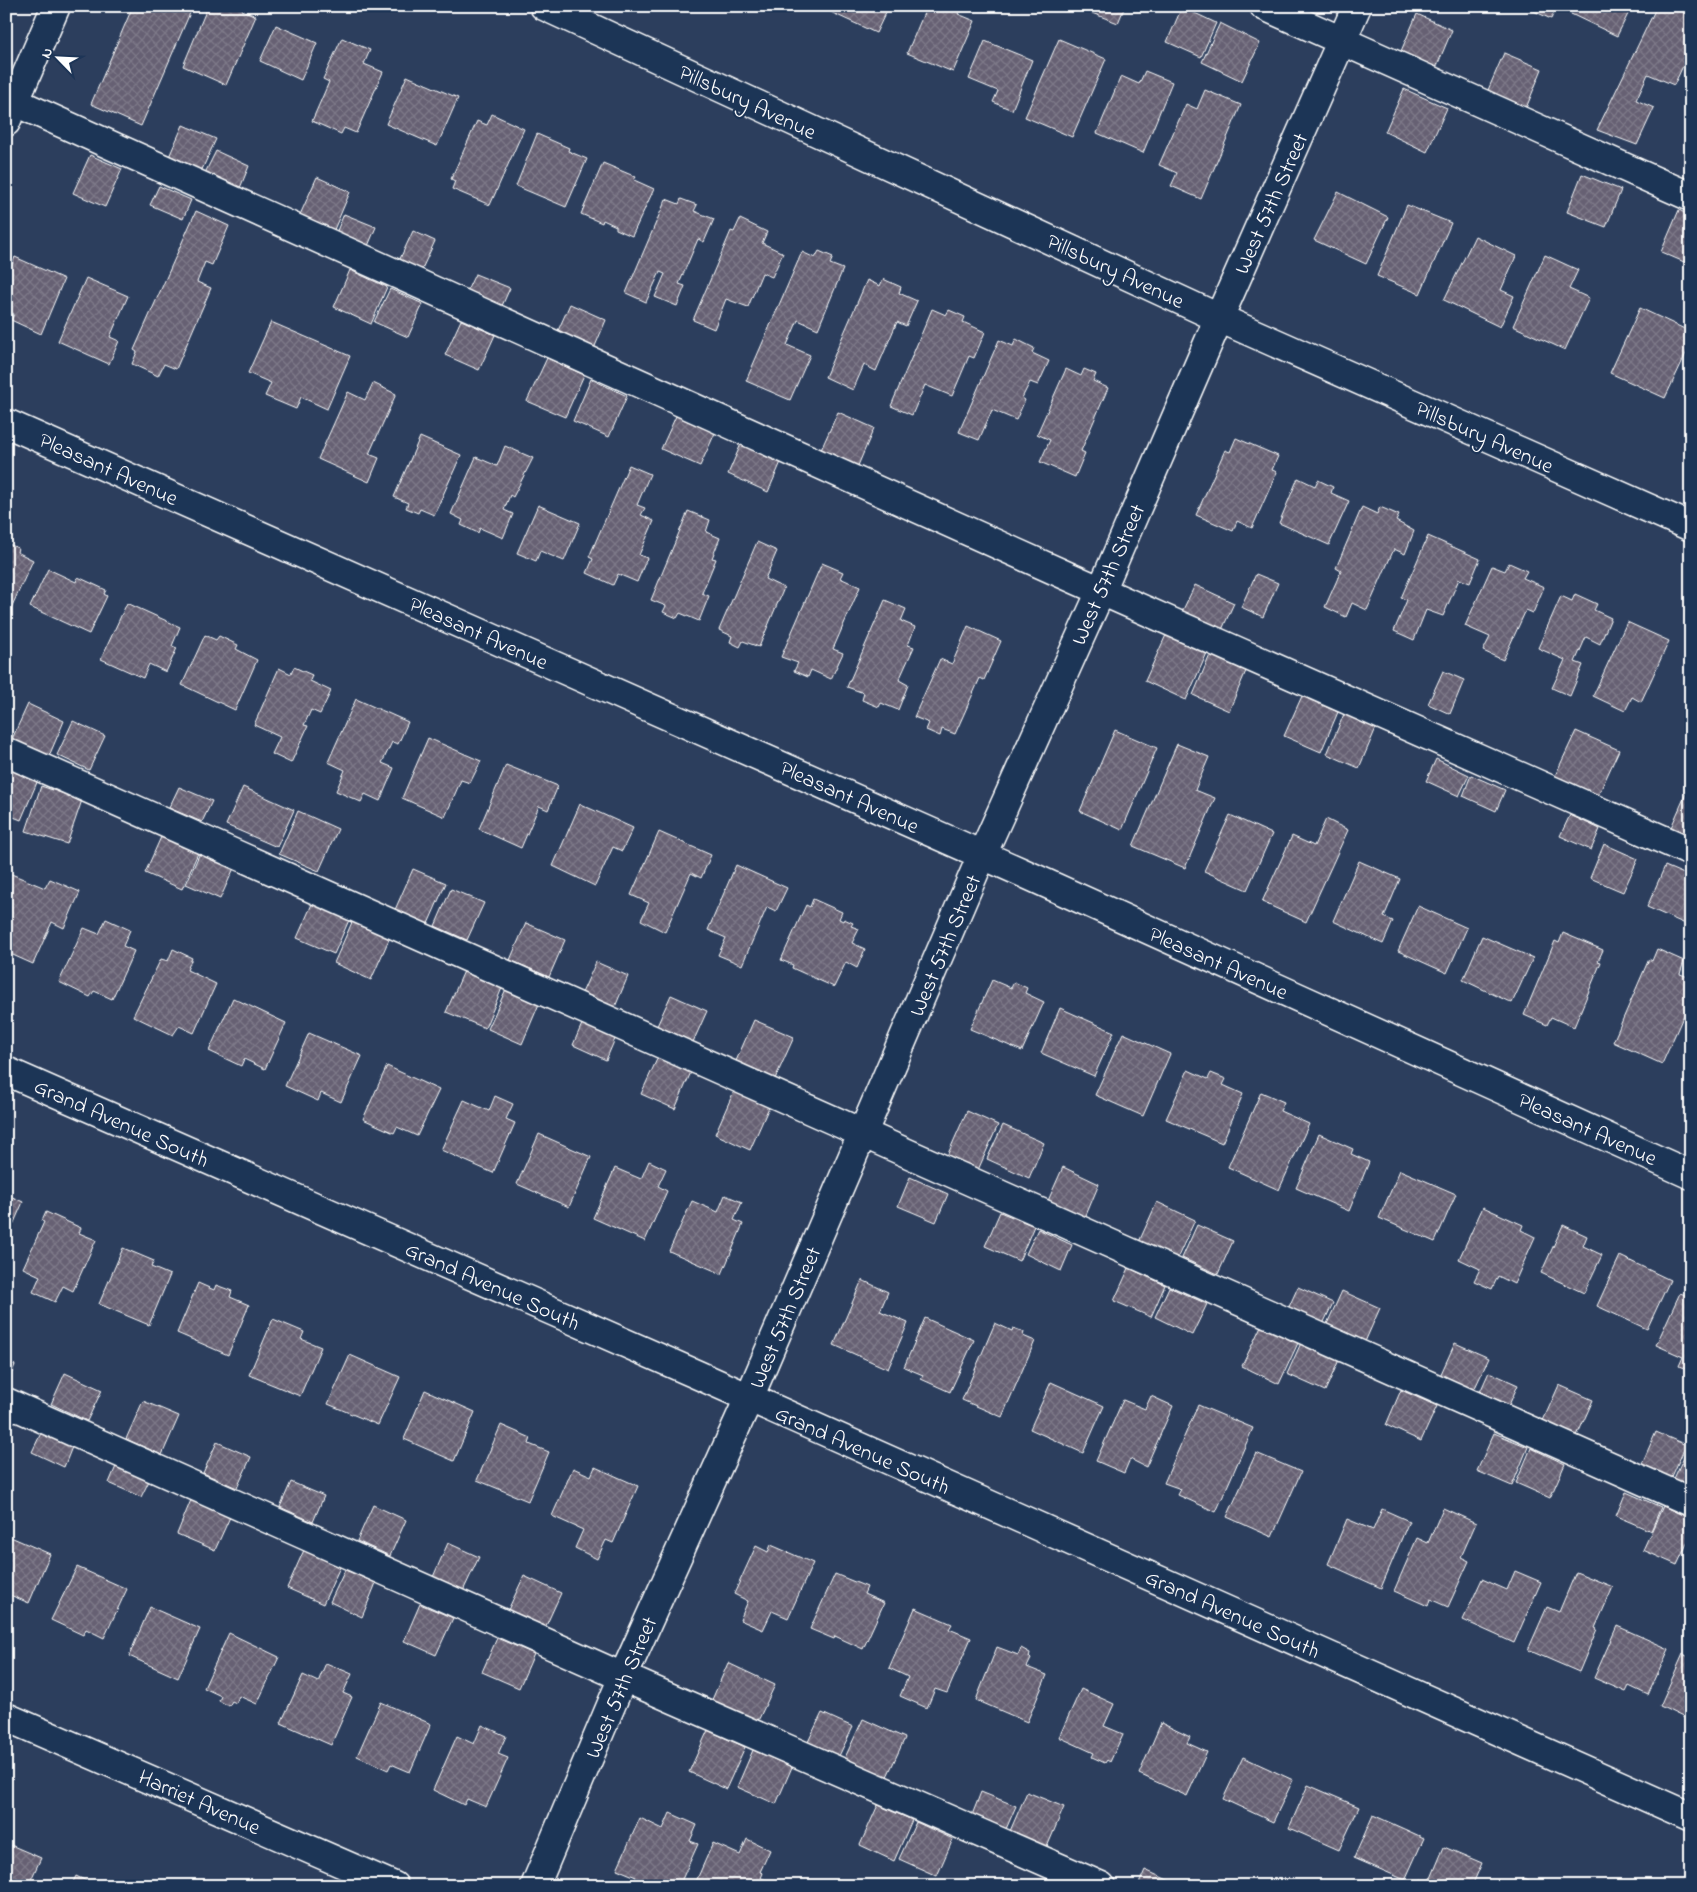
<svg xmlns="http://www.w3.org/2000/svg" width="1697" height="1892" viewBox="0 0 1697 1892" font-family="'Indie Flower',sans-serif">
	<style>
		.building { fill: url(#building-cross-hatch); stroke: #fff }
		.lines { fill: none; stroke-linecap: round; stroke-linejoin: round }
		.minor-casing { stroke: #fff; stroke-width: 31 }
		.minor { stroke: #1d3557; stroke-width: 28 }
		.labels { text-anchor: middle; stroke-width: 4.5; stroke-linejoin: round; paint-order: stroke }
		.street-label { font-size: 22px; fill: #fff; stroke: #1d3557 }
	</style>
	<defs>
		<pattern id="building-cross-hatch" width="8" height="8" patternUnits="userSpaceOnUse" patternTransform="scale(1.25)"><rect width="8" height="8" fill="#666173"/><path d="M0 0l8 8M0 8l8-8" fill="none" stroke="#7d7988"/></pattern>
	</defs>
	<rect width="100%" height="100%" fill="#2c3e5d"/>
	<filter id="ink" filterUnits="userSpaceOnUse"><feTurbulence type="fractalNoise" baseFrequency=".02" numOctaves="2"/><feDisplacementMap in="SourceGraphic" scale="10" xChannelSelector="R" yChannelSelector="G"/><feConvolveMatrix kernelMatrix="1 2 1 2 8 2 1 2 1" color-interpolation-filters="sRGB"/></filter>
	<g filter="url(#ink)">
		<path class="building" d="M133,6h60l-52,120 -50,-22z
			M208,6h36l-2,4 14,6 -30,69 -43,-19z
			M825,6h54l8,4 -11,23 -52,-24z
			M927,6h35l-4,8 17,7 -22,51 -46,-19z
			M1086,6h39l-7,17 -34,-13z
			M1523,6h34l-6,13z
			M1575,6h57l-15,30 -46,-22z
			M1657,6h28l6,3v40l-17,36 -26,-11 -12,26 18,8 -17,37 -40,-15z
			M1182,7l34,16 -15,34 -34,-15z
			M1417,14l35,16 -18,43 -36,-15z
			M1220,23l40,20 -18,38 -40,-19z
			M276,25l41,18 -16,37 -41,-19z
			M342,38l28,12 -6,14 19,8 -27,61 -12,-5 -3,6 -29,-13 17,-39 -6,-3z
			M1059,39l47,20 -34,78 -47,-20z
			M985,41l47,19 -20,50 -19,-8 5,-11 -29,-12z
			M1504,53l38,16 -18,44 -39,-16z
			M1145,71l27,11 -29,71 -46,-20 24,-57 18,8z
			M407,76l51,22 -21,48 -51,-22z
			M1404,89l43,19 -20,44 -42,-20z
			M1205,90l36,15 -40,94 -30,-13 6,-13 -18,-8 27,-61 11,5z
			M492,114l32,15 -34,76 -38,-16 3,-8 -4,-2 26,-58 10,4z
			M183,125l33,14 -16,35 -32,-15z
			M537,134l32,14 -1,3 19,8 -21,48 -50,-21z
			M216,151l33,15 -9,22 -35,-15z
			M90,155l32,14 -17,38 -32,-14z
			M603,163l33,14 -2,3 20,9 -22,47 -16,-7v-3l-13,-6 -1,3 -21,-9z
			M1582,174l39,16 -15,37 -39,-15z
			M317,177l33,15 -17,40 -34,-15z
			M159,186l32,14 -8,19 -33,-14z
			M1338,192l50,25 -22,47 -52,-24z
			M666,199l13,5 2,-5 16,6 -3,6 20,8 -10,23 -6,-3 -19,45 6,2 -8,20 -22,-9 10,-23 -5,-2 -14,30 -20,-9z
			M1407,205l44,18 -31,71 -43,-18z
			M1679,210l12,6v49l-30,-13z
			M196,211l33,15 -17,39 -7,-3 -8,20 14,6 -35,81 -12,-5 -6,12 -26,-12 5,-12 -3,-2z
			M344,214l32,13 -8,19 -32,-13z
			M740,219l27,13 -5,11 21,10 -11,24 -10,-4 -14,34 -22,-8 -12,30 -21,-9 38,-89 3,1z
			M413,231l22,10 -15,32 -22,-10z
			M1475,236l41,20 -15,34 13,6 -14,31 -56,-27z
			M819,251l14,6 -3,7 13,5 -25,60 -20,-9 -11,25 23,10 -20,45 -44,-19 56,-129 13,6z
			M1545,255l33,15 -9,19 20,9 -24,52 -52,-24z
			M15,257l49,22 -23,55 -30,-14 3,-6 -8,-3v-33z
			M350,270l37,17 -16,37 -37,-17z
			M475,274l35,14 -9,20 -35,-15z
			M86,278l42,18 -18,41 9,4 -10,23 -51,-23z
			M883,279l18,8 -2,6 18,8 -11,25 -9,-4 -21,49 -12,-6 -11,25 -28,-13 42,-97 13,6z
			M390,289l33,15 -15,33 -34,-15z
			M570,304l36,16 -13,31 -37,-16z
			M1640,308l51,24v11l-26,55 -55,-25z
			M932,309l14,6 3,-5 16,7 -2,5 22,10 -11,26 -5,-2 -17,40 -27,-11 -13,30 -21,-9z
			M461,320l34,15 -16,35 -34,-15z
			M271,322l79,34 -23,53 -26,-12 -5,12 -31,-13 6,-13 -23,-10z
			M1016,339l18,9 -2,5 17,8 -11,24 -8,-3 -8,16 3,2 -9,20 -24,-10 -13,30 -20,-8 40,-92 14,6z
			M547,358l37,17 -19,42 -38,-16z
			M1066,369l15,7 3,-7 12,5 -3,7 15,7 -27,63 4,2 -10,24 -35,-15 10,-22 -13,-6z
			M591,379l36,17 -18,41 -36,-16z
			M373,383l23,11 -27,60 10,4 -10,24 -51,-23 30,-67 17,8z
			M838,412l36,16 -17,40 -37,-16z
			M676,416l39,17 -15,33 -39,-17z
			M420,437l41,18 -27,60 -14,-6 -2,4 -12,-5 2,-5 -14,-6z
			M1236,438l42,18 -6,14 5,2 -25,56 -15,-7 -4,10 -37,-16 29,-65 5,2z
			M741,444l40,18 -13,30 -40,-18z
			M505,446l28,12 -20,39 -3,-2 -6,15 9,4 -10,24 -23,-10 -2,5 -17,-8 2,-5 -12,-6 25,-57 21,9z
			M629,465l21,9 -13,31 8,3 -4,7 13,6 -15,34 8,3 -10,24 -19,-8 -5,11 -26,-12 6,-14 -4,-2z
			M1298,478l17,8 3,-6 15,7 -2,6 18,8 -20,44 -50,-22z
			M538,505l42,18 -16,38 -24,-10 -4,10 -19,-8z
			M1362,507l15,7 3,-7 19,8 -3,6 18,10 -9,23 -11,-5 -27,61 -15,-7 -6,14 -21,-10 16,-36 -5,-3z
			M688,511l22,9 -4,12 14,6 -8,20 4,1 -14,34 7,3 -10,25 -19,-8 -3,5 -14,-6 3,-6 -15,-6z
			M1428,536l52,23 -10,24 -11,-4 -16,37 -17,-6 -12,30 -20,-9 13,-31 -6,-2z
			M757,542l20,9 -12,28 19,9 -25,59 -16,-6 -3,6 -10,-5 2,-6 -13,-6z
			M6,543l12,5 -1,4 16,8 -22,48 -5,-2z
			M822,563l21,9 -3,6 20,9 -27,62 10,4 -12,26 -20,-9 -3,7 -14,-6 4,-8 -17,-6z
			M1509,563l18,8 -4,7 21,9 -11,26 -7,-3 -23,50 -20,-9 7,-14 -25,-11 27,-60 13,5z
			M48,569l28,13 2,-5 28,13 -2,4 3,2 -18,38 -59,-27z
			M1256,574l22,9 -15,34 -22,-10z
			M1195,585l39,18 -13,29 -40,-18z
			M1575,594l22,10 -3,6 17,8 -11,26 -14,-7 -11,25 8,3 -13,31 -18,-8 13,-28 -27,-12 23,-52 11,5z
			M885,600l21,9 -5,12 14,6 -7,18 6,2 -15,33 9,5 -10,25 -17,-7 -2,4 -17,-7 2,-7 -17,-6z
			M127,603l53,24 -8,19 5,2 -11,24 -17,-8 -6,14 -42,-19z
			M1627,622l42,19 -28,61 -9,-5 -7,14 -32,-15z
			M968,626l33,15 -17,39 -4,-2 -25,56 -13,-5 -2,7 -14,-6 3,-7 -15,-6 26,-58 12,5z
			M205,635l11,5 3,-4 19,9 -2,4 21,11 -22,50 -53,-25z
			M1166,635l41,18 -21,47 -41,-19z
			M1210,655l36,16 -17,40 -36,-16z
			M294,667l18,8 -2,6 21,10 -11,23 -9,-4 -7,15 4,1 -17,37 -19,-9 8,-17 -26,-12 25,-57 12,6z
			M1443,671l21,9 -14,34 -22,-10z
			M1302,696l36,16 -17,40 -37,-16z
			M356,699l52,23 -10,22 -6,-2 -10,21 12,5 -14,33 -15,-7 -4,8 -25,-11 9,-21 -17,-8z
			M28,704l36,17 -15,35 -37,-17z
			M1344,714l32,14 -17,40 -32,-14z
			M73,721l32,15 -16,34 -32,-15z
			M1115,730l42,18 -35,82 -42,-19z
			M1576,731l43,19 -23,50 -43,-20z
			M428,738l53,23 -11,22 -9,-3 -16,37 -43,-19z
			M1177,744l32,13 -14,33 20,8 -30,70 -52,-22z
			M1436,759l33,16 -10,21 -33,-15z
			M506,765l52,21 -10,24 -9,-4 -18,42 -42,-19z
			M6,766l32,14 -17,40 -15,-6z
			M1471,775l34,15 -9,21 -33,-15z
			M41,786l41,14 -15,44 -41,-13z
			M179,787l33,14 -10,21 -33,-14z
			M243,787l51,23 -17,37 -51,-22z
			M1688,789l3,1v51l-22,-9z
			M580,804l53,24 -11,23 -9,-4 -18,39 -42,-20z
			M298,811l40,18 -19,42 -40,-17z
			M1230,815l42,19 -25,56 -43,-19z
			M1570,815l30,14 -9,21 -31,-14z
			M1326,819l22,11 -42,92 -44,-20 30,-66 22,10z
			M659,832l52,23 -10,23 -10,-5 -26,59 -24,-12 8,-17 -18,-8z
			M161,837l37,16 -16,36 -37,-16z
			M1604,844l34,15 -15,33 -33,-14z
			M200,853l34,15 -14,31 -34,-15z
			M1359,861l41,18 -16,38 9,4 -10,23 -50,-23z
			M736,865l51,23 -11,23 -9,-4 -25,58 -24,-10 8,-17 -18,-8z
			M1665,866l26,11 -1,49 -43,-19z
			M413,869l33,14 -19,43 -33,-14z
			M9,873l36,15 5,-9 30,13 -16,36 -12,-6 -19,42 -27,-12v-72z
			M451,889l33,14 -17,37 -32,-14z
			M813,899l29,13 -3,7 4,2 1,-2 9,4 -2,3 8,3 -7,14 13,6 -8,19 -11,-6 -12,25 -42,-19 1,-3 -12,-5 25,-55 4,2z
			M312,904l37,16 -15,34 -37,-16z
			M1418,906l49,22 -20,45 -49,-22z
			M106,919l24,11 -7,16 11,5 -22,48 -18,-8 -4,6 -31,-15 25,-54 15,6z
			M353,920l37,17 -19,43 -37,-17z
			M526,923l39,17 -16,37 -39,-17z
			M1563,933l40,17 -5,11 3,1 -27,65 -23,-10 -4,8 -23,-10 31,-74 4,2z
			M1482,936l51,22 -21,45 -49,-23z
			M173,949l19,9 -5,12 29,14 -22,49 -15,-7 -6,9 -40,-19 28,-57 7,2z
			M1657,949l27,12 -4,13 11,4v21l-29,65 -49,-22 36,-83 3,2z
			M596,962l32,14 -13,31 -33,-14z
			M464,971l38,17 -17,40 -39,-16z
			M992,980l19,8 3,-6 13,6 -2,5 19,9 -22,49 -52,-22z
			M506,989l33,15 -17,40 -34,-15z
			M671,995l36,16 -14,31 -36,-16z
			M233,998l53,25 -21,46 -21,-10 -3,7 -32,-15z
			M1060,1008l54,24 -20,44 -53,-23z
			M754,1020l40,17 -19,42 -39,-18z
			M582,1024l33,15 -9,21 -33,-15z
			M309,1033l53,23 -21,46 -20,-9 -3,8 -33,-15z
			M1123,1033l47,21 -27,62 -48,-21z
			M658,1057l33,15 -16,37 -34,-15z
			M387,1066l52,24 -22,46 -20,-9 -3,6 -31,-14z
			M1188,1070l20,9 3,-6 15,6 -3,6 20,9 -21,49 -56,-24z
			M734,1091l35,16 -19,43 -35,-16z
			M1261,1092l23,10 -4,9 29,13 -30,66 -51,-23z
			M495,1096l18,8 -7,15 9,4 -22,50 -52,-23 23,-50 25,11z
			M967,1111l31,14 -20,45 -31,-14z
			M1003,1125l41,18 -15,35 -42,-19z
			M539,1134l52,23 -22,50 -52,-23z
			M1319,1134l34,15 -2,5 18,8 -20,49 -53,-23z
			M649,1161l17,8 -8,17 9,5 -22,50 -52,-23 22,-50 26,11z
			M1063,1167l36,17 -15,36 -37,-17z
			M1400,1170l56,24 -21,48 -56,-24z
			M910,1177l38,17 -12,28 -38,-16z
			M6,1194l17,8 -10,23 -7,-3z
			M725,1195l17,7 -8,18 9,4 -21,50 -53,-23 23,-50 26,11z
			M1157,1202l38,18 -19,41 -38,-17z
			M1483,1207l40,18 -2,5 14,7 -21,47 -16,-8 -6,13 -18,-8 6,-12 -21,-10z
			M46,1212l35,16 -2,5 17,7 -23,51 -10,-5 -8,16 -22,-10 7,-16 -17,-8 21,-46 -2,-1z
			M1000,1212l34,14 -15,35 -34,-15z
			M1197,1225l36,16 -15,33 -36,-16z
			M1563,1225l24,11 -4,10 19,9 -18,38 -43,-20z
			M1038,1229l34,16 -11,26 -35,-17z
			M123,1248l31,13 -3,6 19,8 -21,50 -50,-21z
			M1620,1256l50,24 -23,49 -50,-23z
			M1129,1268l36,17 -14,32 -37,-16z
			M862,1280l26,12 -8,19 28,12 -20,46 -54,-24z
			M198,1283l16,7 2,-5 16,6 -2,6 19,8 -21,50 -51,-22z
			M1169,1287l38,17 -15,31 -37,-18z
			M1298,1287l35,16 -10,21 -35,-15z
			M1342,1291l38,17 -16,36 -38,-18z
			M1680,1293l11,4v74l-12,-5 4,-9 -27,-12z
			M925,1318l49,22 -24,52 -29,-13 2,-4 -19,-8z
			M273,1319l31,13 -3,7 20,8 -21,49 -51,-21z
			M995,1323l17,8 1,-3 11,4 -1,4 12,5 -33,76 -40,-17z
			M1261,1326l37,17 -19,41 -37,-18z
			M1301,1343l38,17 -14,31 -38,-17z
			M1455,1343l34,15 -16,34 -33,-16z
			M350,1355l50,22 -22,48 -50,-21z
			M6,1361l9,4 -8,19h-1z
			M1489,1372l29,13 -9,20 -29,-13z
			M65,1373l37,17 -15,31 -36,-17z
			M1051,1382l53,24 -21,47 -53,-24z
			M1559,1385l34,15 -17,38 -34,-15z
			M425,1390l50,22 -21,49 -50,-22z
			M1401,1390l36,16 -16,35 -35,-16z
			M1151,1396l22,10 -27,61 -16,-8 -6,14 -28,-12 27,-61 22,9z
			M143,1401l36,15 -17,39 -36,-16z
			M1198,1405l55,23 -37,84 -38,-17 3,-6 -17,-6z
			M501,1425l30,13 -2,6 20,8 -21,49 -51,-21z
			M1656,1432l30,13 -16,36 -30,-13z
			M41,1433l31,14 -8,20 -32,-15z
			M1494,1433l34,14 -16,39 -35,-15z
			M1691,1441v50l-19,-8z
			M217,1442l34,15 -14,31 -34,-15z
			M1531,1448l34,16 -15,34 -34,-15z
			M1256,1453l45,19 -29,65 -45,-20z
			M117,1464l33,15 -9,18 -32,-14z
			M595,1467l43,19 -25,57 -7,-3 -9,19 -22,-11 8,-18 -31,-14 21,-48 18,8z
			M291,1482l33,14 -11,26 -33,-15z
			M1626,1492l35,15 -10,24 -35,-15z
			M191,1500l39,17 -15,33 -38,-16z
			M373,1505l33,15 -16,36 -33,-15z
			M1663,1506l28,13v16l-14,30 -34,-15z
			M1443,1508l33,15 -15,34 8,4 -21,46 -18,-8 -2,7 -34,-15 23,-53 11,5z
			M1382,1509l27,12 -28,67 -53,-24 19,-45 26,11z
			M6,1535l44,19 -21,49 -19,-8 -2,6 -2,-1z
			M448,1543l31,14 -16,34 -30,-14z
			M771,1545l42,18 -25,55 -16,-7 -9,19 -23,-10 8,-19 -14,-7 22,-48 12,6z
			M304,1550l36,17 -17,37 -36,-16z
			M77,1567l50,22 -23,49 -18,-9 -3,6 -32,-15z
			M345,1570l31,13 -14,34 -32,-15z
			M1515,1571l26,11 -27,61 -51,-23 19,-41 25,11z
			M1576,1572l37,15 -18,41 2,1 -18,43 -51,-22 19,-43 12,5z
			M835,1574l32,13 -3,7 20,9 -21,46 -28,-13 -1,3 -24,-10z
			M524,1576l37,17 -16,35 -37,-18z
			M420,1604l33,14 -17,37 -32,-14z
			M150,1607l50,22 -22,49 -49,-22z
			M915,1608l37,16 -3,5 22,9 -24,55 -12,-4 -8,19 -27,-12 8,-19 -19,-9z
			M1617,1626l52,23 -21,46 -19,-9 -3,6 -32,-14z
			M229,1633l50,24 -22,47 -18,-8 -3,7 -4,-2 -3,5 -10,-5 2,-5 -17,-8z
			M497,1638l37,16 -15,34 -37,-16z
			M997,1647l21,8 3,-7 9,5 -1,4 2,2 -4,8 20,8 -20,47 -51,-22z
			M1683,1654l8,4v63l-31,-15z
			M326,1663l26,11 -9,19 9,4 -21,48 -50,-22 22,-48 15,7z
			M728,1663l47,22 -18,38 -46,-21z
			M1081,1689l33,15 -10,22 19,8 -13,28 -3,-2 -2,3 -13,-6 2,-4 -35,-16z
			M381,1702l50,22 -21,48 -19,-8 -3,6 -31,-14z
			M822,1713l31,14 -16,33 -31,-14z
			M863,1719l42,19 -21,45 -42,-19z
			M1161,1723l29,14 -3,6 20,9 -20,44 -48,-22z
			M482,1725l24,11 -8,18 10,4 -22,49 -19,-8 -3,6 -31,-15 24,-54 17,8z
			M708,1730l37,17 -19,42 -37,-17z
			M753,1750l39,17 -16,37 -39,-17z
			M1243,1757l50,23 -20,42 -50,-23z
			M1308,1785l51,22 -20,43 -50,-22z
			M981,1792l35,14 -10,23 -34,-14z
			M1027,1792l37,15 -20,47 -37,-16z
			M878,1805l34,15 -18,41 -34,-16z
			M670,1813l27,12 -7,16 8,3 -19,42h-38l-8,-3 3,-6 -19,-8 23,-51 23,11z
			M1373,1815l51,23 -19,42 -51,-22z
			M916,1822l37,17 -16,37 -38,-17z
			M747,1839l23,11 -10,22 3,1 -2,5 8,3 -2,5h-73l19,-43 27,12z
			M6,1843l35,15 -12,26 5,2h-28z
			M1444,1847l38,16 -10,23h-54l3,-7 8,4z
			M1145,1870l34,15v1h-41z
			M76,1876l21,10h-26z
			M1523,1878l19,8h-23z
			M1043,1880l14,6h-17z"/>
		<g class="lines">
			<defs>
				<path id="minor" d="M544,6l675,312 472,209
					M1264,6l427,191
					M15,102l1048,472 628,278
					M6,122l50,-116
					M6,423l1015,449 670,303
					M6,752l1685,750
					M6,1071l692,304 993,442
					M6,1402l617,275 478,209
					M6,1717l388,169
					M535,1886l88,-209 126,-279 233,-543 119,-264 118,-273 138,-312"/>
			</defs>
			<use href="#minor" class="minor-casing"/>
			<use href="#minor" class="minor"/>
		</g>
	</g>
	<g class="labels">
		<g class="street-label">
			<text transform="translate(748 101) rotate(25)" y="8">Pillsbury Avenue</text>
			<text transform="translate(1270 203) rotate(-66)" y="8">West 57th Street</text>
			<text transform="translate(1116 270) rotate(25)" y="8">Pillsbury Avenue</text>
			<text transform="translate(1485 436) rotate(24)" y="8">Pillsbury Avenue</text>
			<text transform="translate(109 468) rotate(24)" y="8">Pleasant Avenue</text>
			<text transform="translate(1107 574) rotate(-66)" y="8">West 57th Street</text>
			<text transform="translate(479 632) rotate(24)" y="8">Pleasant Avenue</text>
			<text transform="translate(850 796) rotate(24)" y="8">Pleasant Avenue</text>
			<text transform="translate(944 945) rotate(-67)" y="8">West 57th Street</text>
			<text transform="translate(1219 962) rotate(24)" y="8">Pleasant Avenue</text>
			<text transform="translate(122 1122) rotate(24)" y="8">Grand Avenue South</text>
			<text transform="translate(1588 1128) rotate(24)" y="8">Pleasant Avenue</text>
			<text transform="translate(493 1285) rotate(24)" y="8">Grand Avenue South</text>
			<text transform="translate(784 1317) rotate(-67)" y="8">West 57th Street</text>
			<text transform="translate(863 1449) rotate(24)" y="8">Grand Avenue South</text>
			<text transform="translate(1233 1613) rotate(24)" y="8">Grand Avenue South</text>
			<text transform="translate(620 1687) rotate(-67)" y="8">West 57th Street</text>
			<text transform="translate(200 1801) rotate(24)" y="8">Harriet Avenue</text>
		</g>
	</g>
	<rect width="1697" height="1892" fill="none" stroke="#1d3557" stroke-width="25"/>
	<rect x="12" y="12" width="1672" height="1867" fill="none" stroke="#fff" stroke-width="2" filter="url(#ink)"/>
	<g transform="translate(58 58) rotate(294)" stroke="#1d3557" stroke-width="4" paint-order="stroke">
	<path d="M0-4L9 19L0 12L-9 19Z" fill="#ffffff"/>
	<text y="-8" font-size="14" font-weight="bold" text-anchor="middle" fill="#ffffff">N</text>
	</g>
</svg>
